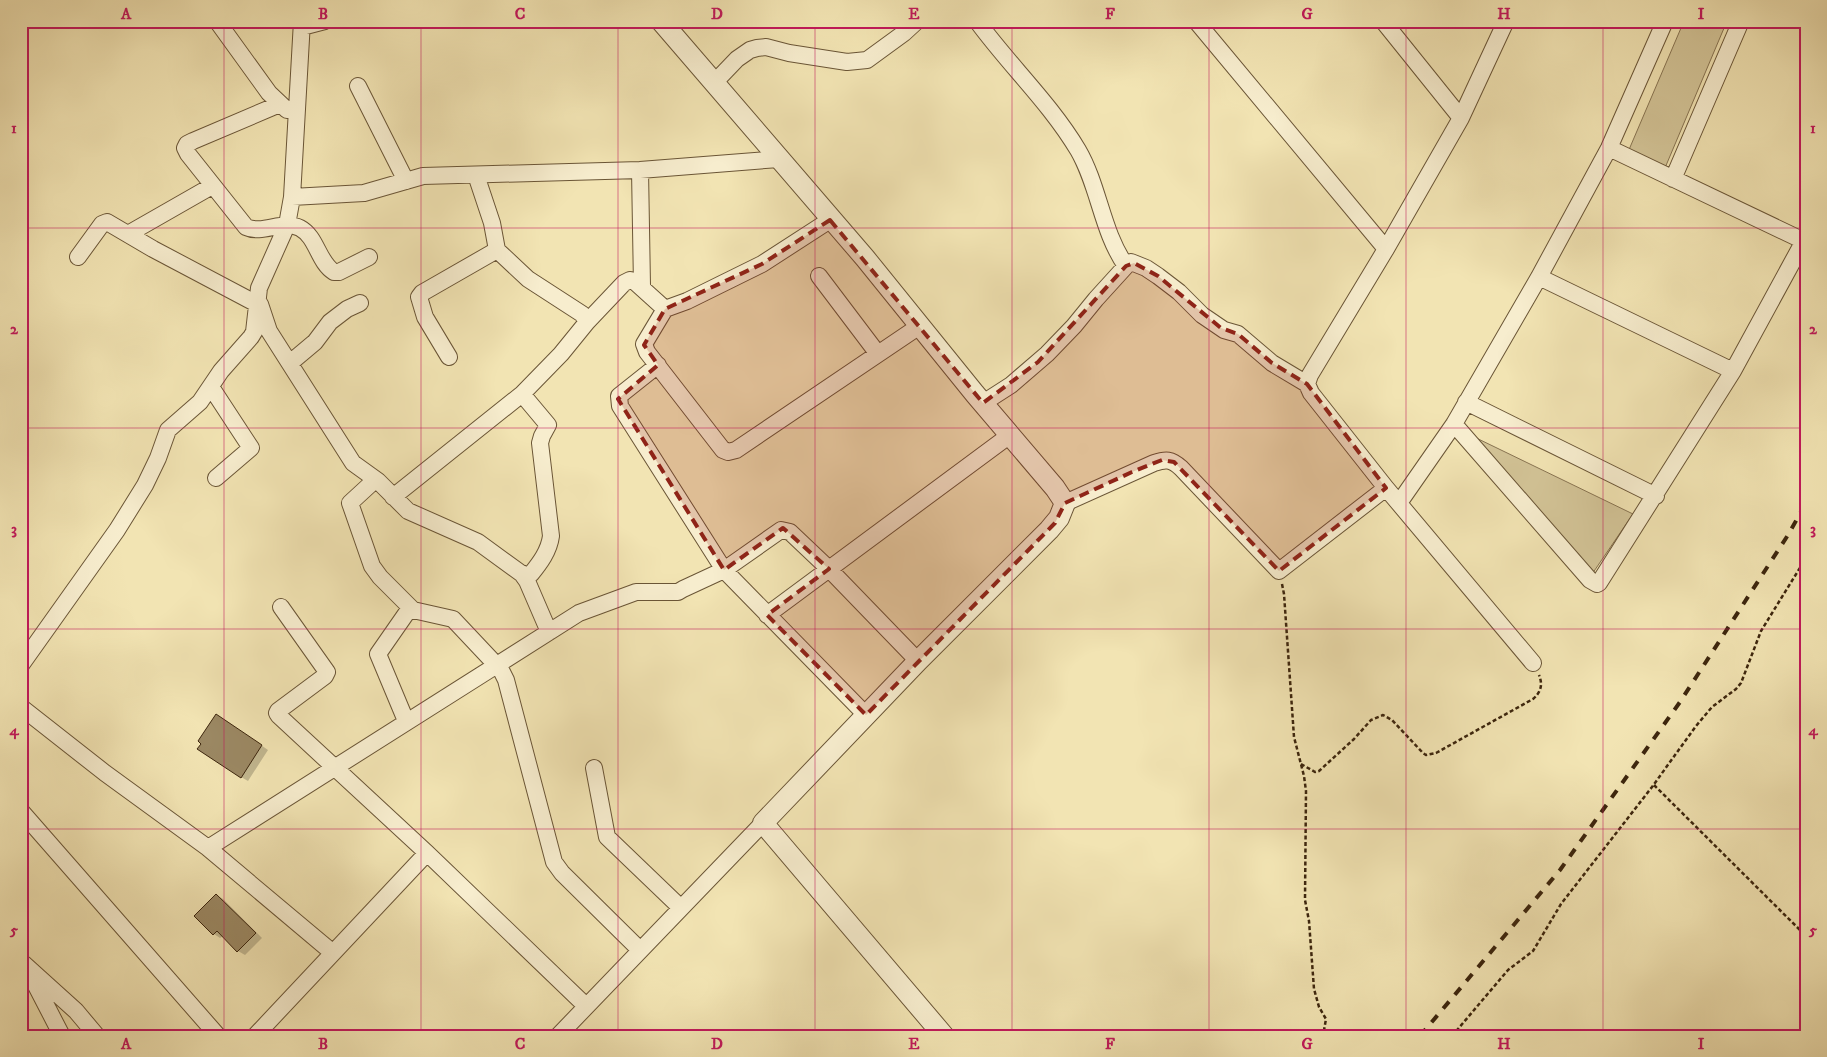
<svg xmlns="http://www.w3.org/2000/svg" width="1827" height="1057" viewBox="0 0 1827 1057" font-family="'IM FELL DW Pica',serif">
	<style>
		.green { fill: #d3c497; stroke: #887452 }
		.shadow { fill: #0003 }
		.building { fill: #9b8863; stroke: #3c250d }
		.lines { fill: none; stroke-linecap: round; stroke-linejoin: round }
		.minor-casing { stroke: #6a5536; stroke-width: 18 }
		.tertiary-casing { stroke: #6a5536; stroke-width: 22 }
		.path { stroke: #3c250d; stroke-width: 2.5; stroke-dasharray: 4 2.5; stroke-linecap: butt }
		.minor { stroke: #f7edce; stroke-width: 16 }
		.tertiary { stroke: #f7edce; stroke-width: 20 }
		.rail { stroke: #3c250d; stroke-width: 4; stroke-dasharray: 9 9; stroke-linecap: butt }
		.marked { fill: #8f2418; fill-opacity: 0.2; stroke: #8f2418; stroke-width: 4; stroke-dasharray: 10 6; stroke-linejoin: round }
		.grid { fill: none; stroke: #c2185b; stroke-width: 1; stroke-opacity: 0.55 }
		.neatline { fill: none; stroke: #c2185b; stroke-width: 2 }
		.grid-label { font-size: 16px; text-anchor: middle; font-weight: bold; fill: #c2185b }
	</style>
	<rect width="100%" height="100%" fill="#f2e4b3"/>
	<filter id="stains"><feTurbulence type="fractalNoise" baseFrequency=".004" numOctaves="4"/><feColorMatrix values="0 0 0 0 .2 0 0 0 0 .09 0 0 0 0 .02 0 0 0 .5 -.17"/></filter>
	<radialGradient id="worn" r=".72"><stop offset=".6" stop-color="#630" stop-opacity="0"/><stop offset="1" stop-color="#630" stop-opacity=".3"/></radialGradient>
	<path class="green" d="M1684,21h43l-65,154 -37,-16z
		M1468,434l165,80 -45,66z"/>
	<path class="shadow" d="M223,719l45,31 -20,31 -7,-4z
		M216,895l7,4 39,39 -17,17 -7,-4 -15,-15 -3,2 -6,-4z"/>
	<path class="building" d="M216,714l46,31 -21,33 -44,-29 4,-5 -3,-3z
		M216,894l40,39 -19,19 -20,-21 -4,4 -19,-19z"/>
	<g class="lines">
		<defs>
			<path id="minor" d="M217,21l52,72 18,17
				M977,21c32,44 73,82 101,129 21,36 24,82 48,116
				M1196,21l190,228
				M1383,21l78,97
				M1506,21l-45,97 -75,131 -76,126 -3,9 4,9 75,95 147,175
				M302,27l23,-6
				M714,83l23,-24 13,-9 7,-2 9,-1 23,6 58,9 20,-2 37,-27 13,-12
				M358,86l48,95
				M280,104l-87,37 -6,3 -2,4 3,6 58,73c17,8 37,-8 54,1 17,9 18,34 34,44h5l30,-15
				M1609,148l195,93
				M640,170l2,116
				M476,175l16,48 5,27 31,29 54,35 5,8
				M1673,179l68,-158
				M292,197l72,-4 59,-17 217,-6 139,-11
				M830,220l-68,44 -75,37 -22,8 -21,35 3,8 76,98 5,2 8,-2 185,-125
				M128,234l84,-48
				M78,257l24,-33 5,-2 46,27 104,55
				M819,276l59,78
				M1539,277l194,94
				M260,304l9,27 84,132 25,18 30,30 70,31 44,32 5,7 22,51
				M449,357l-24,-40 -6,-20 3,-4 75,-43
				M290,363l25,-21 15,-20 17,-13 13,-6
				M658,365l-39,31 1,10 104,164 142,145
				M211,387l40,61 -35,30
				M522,394l26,31 -6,11 -2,7 11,93c-2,15 -11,27 -20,38l-8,1
				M1466,402l190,94
				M983,403l28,-18 36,-31 27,-28 22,-27 30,-33 5,-4 15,6 12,8 21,16 23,23 22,15 14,4 34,29 35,21
				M1454,424l136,156 7,4 2,-1 134,-212 73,-134
				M375,480l-25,23 22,63 8,11 33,33 40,9 48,51 5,10 48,182 8,11 78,77
				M393,497l129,-103 39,-40 26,-32 37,-39 6,-3 4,1 31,28
				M1065,503l89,-40c12,-4 17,-4 27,5l98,103 107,-83
				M1399,503l55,-79 85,-147 70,-129 56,-127
				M281,607l46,65 -2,4 -47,35 -1,2 2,3 148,137 159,153
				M767,615l243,-180
				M21,665l96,-135 28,-45 13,-27 10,-28 32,-28 21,-31 30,-34 3,-5 5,-44 28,-63 5,-28 10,-176
				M21,707l84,66 103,75 125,105
				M406,721l-28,-67 32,-46
				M594,768l13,69 74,71
				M21,811l197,225
				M208,848l371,-235 57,-21h42l5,-3 41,-19 57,-40 9,2 39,37 89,92
				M24,964l52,47 21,25
				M31,976l31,60
				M255,1036l172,-183
				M558,1036l205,-213"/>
			<path id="tertiary" d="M661,21l204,237 110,136 80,94 10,15 -6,15 -10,12 -131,131 -155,162 181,213"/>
		</defs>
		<use href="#minor" class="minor-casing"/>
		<use href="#tertiary" class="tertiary-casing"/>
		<path class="path" d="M1282,584l2,10 10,143 10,39 2,15 -1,109 4,21 5,68 5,18 7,12 -3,17
			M1301,764l14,8 4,-1 35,-32 17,-19 12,-5 9,5 31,33 3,2 10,-2 97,-54c8,-7 10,-14 6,-24
			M1654,785l152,151
			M1452,1036l56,-66 25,-19 28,-47 91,-117 44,-61 16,-19 24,-18 5,-6 20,-52 45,-73"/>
		<use href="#minor" class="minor"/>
		<use href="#tertiary" class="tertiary"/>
		<path class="rail" d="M1420,1036l140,-166 120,-168 108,-167 18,-32"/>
	</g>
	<path class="marked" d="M830,220l153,183 55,-41 88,-96 8,-3 24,13 63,52 17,6 34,29 35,21 79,104 -107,83 -105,-109 -12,-2 -30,12 -67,31 -10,20 -189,192 -99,-100 62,-46 -46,-41 -59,42 -106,-171 40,-34 -14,-20 21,-36 97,-45z"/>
	<path class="grid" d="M224,21v1015M421,21v1015M618,21v1015M815,21v1015M1012,21v1015M1209,21v1015M1406,21v1015M1603,21v1015M21,228h1785M21,428h1785M21,629h1785M21,829h1785"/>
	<rect width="1827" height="1057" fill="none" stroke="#f2e4b3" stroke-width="55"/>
	<rect x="28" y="28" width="1772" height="1002" class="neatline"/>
	<g class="grid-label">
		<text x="126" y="19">A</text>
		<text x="323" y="19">B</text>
		<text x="520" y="19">C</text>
		<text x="717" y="19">D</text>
		<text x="914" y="19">E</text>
		<text x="1110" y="19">F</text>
		<text x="1307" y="19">G</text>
		<text x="1504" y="19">H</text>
		<text x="1701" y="19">I</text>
		<text x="14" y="133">1</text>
		<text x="1813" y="133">1</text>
		<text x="14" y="334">2</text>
		<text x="1813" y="334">2</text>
		<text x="14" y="534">3</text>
		<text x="1813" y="534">3</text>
		<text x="14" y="735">4</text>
		<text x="1813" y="735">4</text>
		<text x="14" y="935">5</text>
		<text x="1813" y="935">5</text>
		<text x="126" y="1049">A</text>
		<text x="323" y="1049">B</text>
		<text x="520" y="1049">C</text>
		<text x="717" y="1049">D</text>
		<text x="914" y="1049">E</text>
		<text x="1110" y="1049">F</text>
		<text x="1307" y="1049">G</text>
		<text x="1504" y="1049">H</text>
		<text x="1701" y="1049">I</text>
	</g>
	<rect width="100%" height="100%" filter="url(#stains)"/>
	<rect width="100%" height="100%" fill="url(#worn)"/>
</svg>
